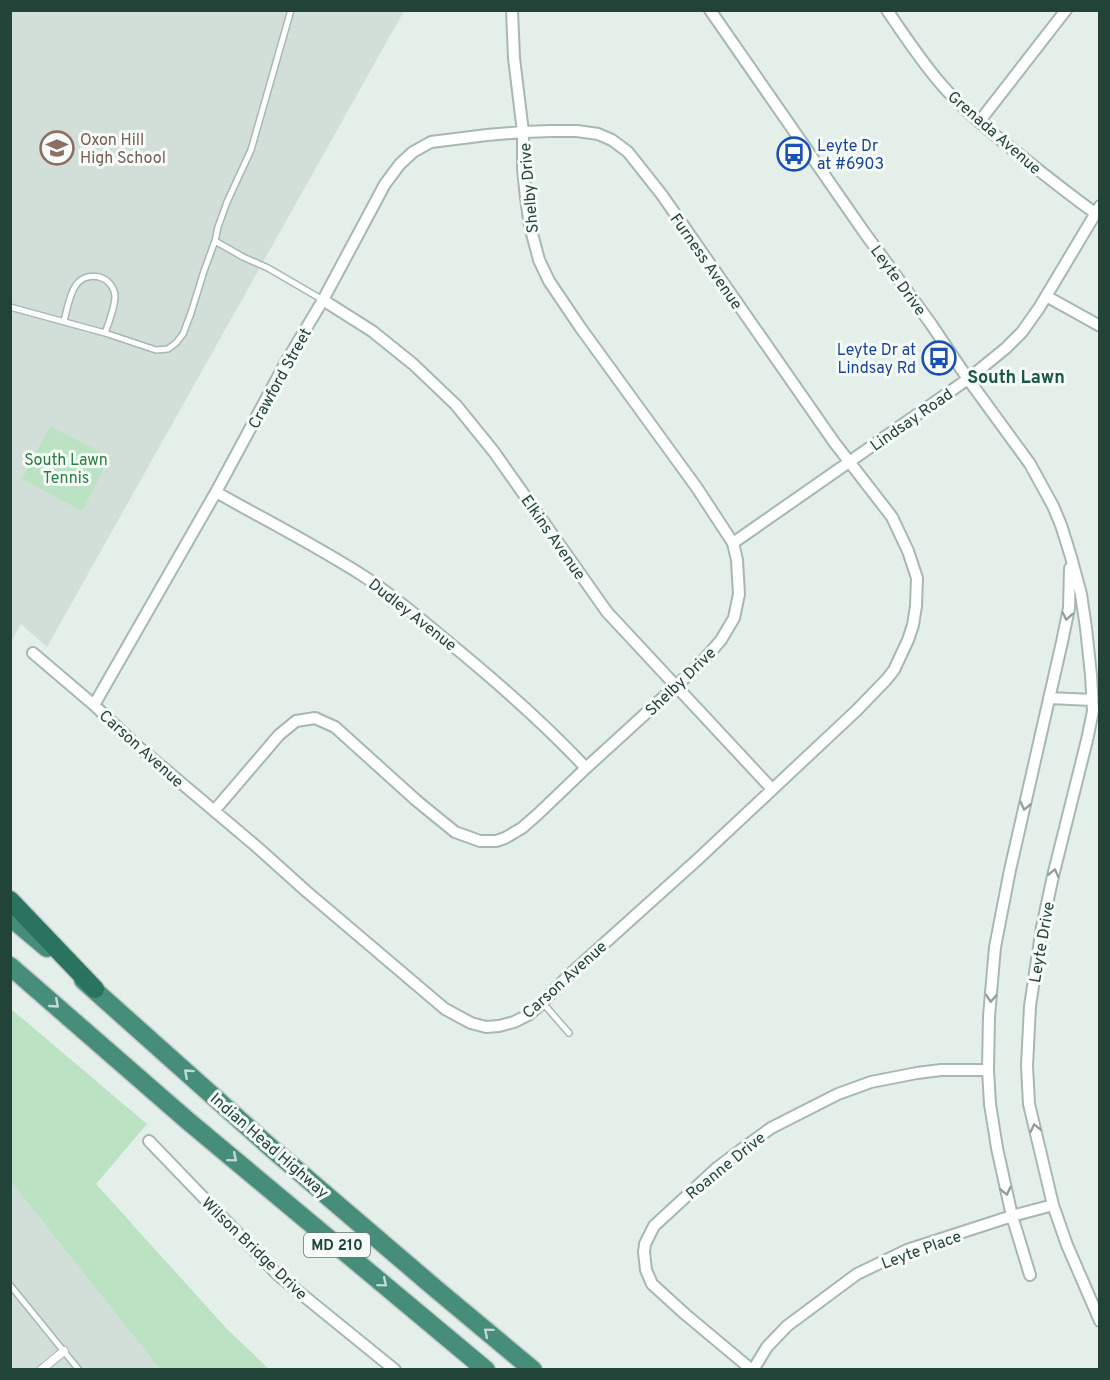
<svg xmlns="http://www.w3.org/2000/svg" width="1110" height="1380" viewBox="0 0 1110 1380" font-family="Overpass,sans-serif">
	<style>
		.built { fill: #d2dfd8 }
		.green { fill: #bbe2c3 }
		.lines { fill: none; stroke-linecap: round; stroke-linejoin: round }
		.service-casing { stroke: #a6b8b1; stroke-width: 8 }
		.pedestrian-casing { stroke: #a6b8b1; stroke-width: 10 }
		.minor-casing { stroke: #a6b8b1; stroke-width: 14 }
		.trunk-casing { stroke: #c1cac7; stroke-width: 21 }
		.motorway-casing { stroke: #c1cac7; stroke-width: 21 }
		.service { stroke: #fff; stroke-width: 5 }
		.pedestrian { stroke: #fff; stroke-width: 8 }
		.minor { stroke: #fff; stroke-width: 10 }
		.trunk { stroke: #468e79; stroke-width: 18 }
		.motorway { stroke: #29735f; stroke-width: 18 }
		.oneway { stroke: #90a19c }
		.oneway2 { stroke: #c1dad2 }
		.labels { text-anchor: middle; stroke-width: 6; stroke-linejoin: round; paint-order: stroke }
		.shield { fill: #f6fbf8; stroke: #617a72; stroke-width: 1.5 }
		.shield-label { font-size: 15px; font-weight: bold; fill: #214338 }
		.street-label { font-size: 16px; fill: #214338; stroke: #f6fbf8 }
		.education-label { font-size: 16px; fill: #785e54; stroke: #f6fbf8; text-anchor: start }
		.transit-label { font-size: 16px; fill: #164399; stroke: #f6fbf8; text-anchor: start }
		.park-label { font-size: 16px; fill: #267f42; stroke: #f6fbf8 }
		.neighbourhood-label { font-size: 18px; font-weight: bold; fill: #1a5845; stroke: #f6fbf8 }
	</style>
	<rect width="100%" height="100%" fill="#e4efea"/>
	<path class="built" d="M11,11h393l-357,636 -26,-23 -10,18z
		M11,1182l149,187h-149z"/>
	<path class="green" d="M50,426l60,31 -28,54 -60,-32z
		M11,1009l136,115 -51,60 130,144 43,41h-109l-149,-187z"/>
	<g class="lines">
		<defs>
			<path id="service" d="M291,10l-40,140 -24,52 -9,25 -3,14 28,16 25,11 55,32
				M10,307l95,26 51,17 12,-1 8,-6 7,-9 8,-21 13,-42 11,-30
				M64,321c3,-11 5,-26 12,-36 12,-16 37,-9 39,11 0,11 -6,26 -10,37
				M542,1002l27,31
				M10,1285l69,85"/>
			<path id="pedestrian" d="M41,1370l23,-19"/>
			<path id="minor" d="M710,10l154,222 67,92 37,55 62,85 23,42 8,19 10,32 10,37 5,34 5,47 2,36 -6,29 -34,136 -11,51 -12,79 -3,60 2,38 24,101 14,40 33,76
				M887,10c17,25 34,51 54,74 18,21 39,39 60,56 31,25 62,50 94,73
				M979,122l87,-112
				M1046,296l54,30
				M323,300l49,31 41,33 43,41 38,47 113,160 165,177
				M216,492c51,29 103,55 152,87 28,19 53,40 79,62 49,40 96,81 139,127
				M733,543l235,-164 38,-31 16,-16 17,-24 61,-102
				M33,653l61,52 41,39 122,103 49,44 139,118 26,14 15,4 13,-1 15,-4 14,-7 10,-8 29,-30 130,-117 160,-150 29,-30 8,-10 14,-30 5,-15 3,-19 1,-28 -9,-27 -16,-34 -58,-75 -172,-247 -34,-43 -16,-12 -14,-6 -21,-3h-26l-28,1 -36,3 -56,7 -18,10 -13,12 -15,20 -62,116 -37,62 -70,130 -122,213
				M1049,698l43,2
				M214,811l65,-76 17,-14 19,-3 20,9 82,74 38,31 25,9h16l9,-3 17,-10 16,-14 48,-46 115,-105 20,-23 13,-22 5,-24 -2,-34 -4,-17 -36,-55 -117,-161 -31,-46 -10,-21 -9,-34 -4,-28 -3,-29v-37l-9,-74 -2,-48
				M149,1141l129,134 117,95
				M1030,1275l-18,-59 -15,-68 -7,-44 -2,-34 1,-54 6,-69 15,-77 52,-228 7,-34 1,-40
				M752,1370l-67,-56 -33,-30 -6,-14 -2,-18 1,-8 9,-18 64,-59 24,-18 29,-21 67,-34 33,-12 46,-9 24,-3h47
				M753,1370l14,-23 20,-21 70,-52 50,-24 105,-34 41,-11"/>
			<path id="trunk" d="M10,917l37,31
				M10,966l178,155 298,249
				M83,980l187,167 166,142 97,81"/>
			<path id="motorway" d="M10,900l85,89"/>
		</defs>
		<use href="#service" class="service-casing"/>
		<use href="#pedestrian" class="pedestrian-casing"/>
		<use href="#minor" class="minor-casing"/>
		<use href="#trunk" class="trunk-casing"/>
		<use href="#motorway" class="motorway-casing"/>
		<use href="#service" class="service"/>
		<use href="#pedestrian" class="pedestrian"/>
		<use href="#minor" class="minor"/>
		<use href="#trunk" class="trunk"/>
		<use href="#motorway" class="motorway"/>
	</g>
	<defs><path id="oneway-chevron" d="M-2-3.5L2.5 0L-2 3.5" fill="none" stroke-width="1.6" stroke-linecap="round" stroke-linejoin="round" transform="scale(1.5)"/></defs>
	<g class="oneway">
		<use href="#oneway-chevron" transform="translate(1067 616) rotate(100)"/>
		<use href="#oneway-chevron" transform="translate(1025 806) rotate(103)"/>
		<use href="#oneway-chevron" transform="translate(1054 873) rotate(-77)"/>
		<use href="#oneway-chevron" transform="translate(991 998) rotate(94)"/>
		<use href="#oneway-chevron" transform="translate(1035 1128) rotate(-103)"/>
		<use href="#oneway-chevron" transform="translate(1006 1191) rotate(77)"/>
	</g>
	<g class="oneway2">
		<use href="#oneway-chevron" transform="translate(55 1004) rotate(41)"/>
		<use href="#oneway-chevron" transform="translate(188 1073) rotate(-138)"/>
		<use href="#oneway-chevron" transform="translate(233 1158) rotate(40)"/>
		<use href="#oneway-chevron" transform="translate(383 1283) rotate(40)"/>
		<use href="#oneway-chevron" transform="translate(488 1332) rotate(-140)"/>
	</g>
	<defs>
		<symbol id="school-ring" viewBox="-11 -11 22 22"><circle r="9.5" fill="#f6fbf8" stroke="#8d6e63" stroke-width="1.5"/><path d="M0-5L7-2L0 1L-7-2ZM-4 1L0 2.5L4 1V4Q0 6-4 4Z" fill="#8d6e63"/></symbol>
		<symbol id="bus-ring" viewBox="-11 -11 22 22"><circle r="9.5" fill="#f6fbf8" stroke="#1a4fb4" stroke-width="1.5"/><path d="M-5-6H5V4H4V6H2V4H-2V6H-4V4H-5ZM-3.5-4V0h7V-4ZM-3.5 1.2v1.5H-2V1.2ZM2 1.2v1.5H3.5V1.2Z" fill="#1a4fb4"/></symbol>
	</defs>
	<g fill-rule="evenodd">
		<use href="#school-ring" x="38" y="129" width="38" height="38"/>
		<use href="#bus-ring" x="775" y="135" width="38" height="38"/>
		<use href="#bus-ring" x="920" y="339" width="38" height="38"/>
	</g>
	<g class="labels">
		<rect class="shield" x="304" y="1233" width="66" height="24" rx="4.5"/>
		<g class="shield-label">
			<text x="337" y="1250">MD 210</text>
		</g>
		<g class="street-label">
			<text transform="translate(995 132) rotate(41)" y="6">Grenada Avenue</text>
			<text transform="translate(528 188) rotate(-95)" y="6">Shelby Drive</text>
			<text transform="translate(707 261) rotate(55)" y="6">Furness Avenue</text>
			<text transform="translate(899 280) rotate(54)" y="6">Leyte Drive</text>
			<text transform="translate(279 378) rotate(-61)" y="6">Crawford Street</text>
			<text transform="translate(911 419) rotate(-35)" y="6">Lindsay Road</text>
			<text transform="translate(554 537) rotate(55)" y="6">Elkins Avenue</text>
			<text transform="translate(413 614) rotate(38)" y="6">Dudley Avenue</text>
			<text transform="translate(680 681) rotate(-44)" y="6">Shelby Drive</text>
			<text transform="translate(142 748) rotate(42)" y="6">Carson Avenue</text>
			<text transform="translate(1041 942) rotate(-80)" y="6">Leyte Drive</text>
			<text transform="translate(564 979) rotate(-42)" y="6">Carson Avenue</text>
			<text transform="translate(270 1145) rotate(41)" y="6">Indian Head Highway</text>
			<text transform="translate(725 1165) rotate(-39)" y="6">Roanne Drive</text>
			<text transform="translate(255 1248) rotate(44)" y="6">Wilson Bridge Drive</text>
			<text transform="translate(921 1249) rotate(-20)" y="6">Leyte Place</text>
		</g>
		<g class="education-label">
			<text x="80" y="145">Oxon Hill<tspan x="80" dy="18">High School</tspan></text>
		</g>
		<g class="transit-label">
			<text x="817" y="151">Leyte Dr<tspan x="817" dy="18">at #6903</tspan></text>
			<text x="916" y="355" text-anchor="end">Leyte Dr at<tspan x="916" dy="18">Lindsay Rd</tspan></text>
		</g>
		<g class="park-label">
			<text x="66" y="465">South Lawn<tspan x="66" dy="18">Tennis</tspan></text>
		</g>
		<g class="neighbourhood-label">
			<text x="1016" y="383">South Lawn</text>
		</g>
	</g>
	<rect width="1110" height="1380" fill="none" stroke="#214338" stroke-width="24"/>
</svg>
